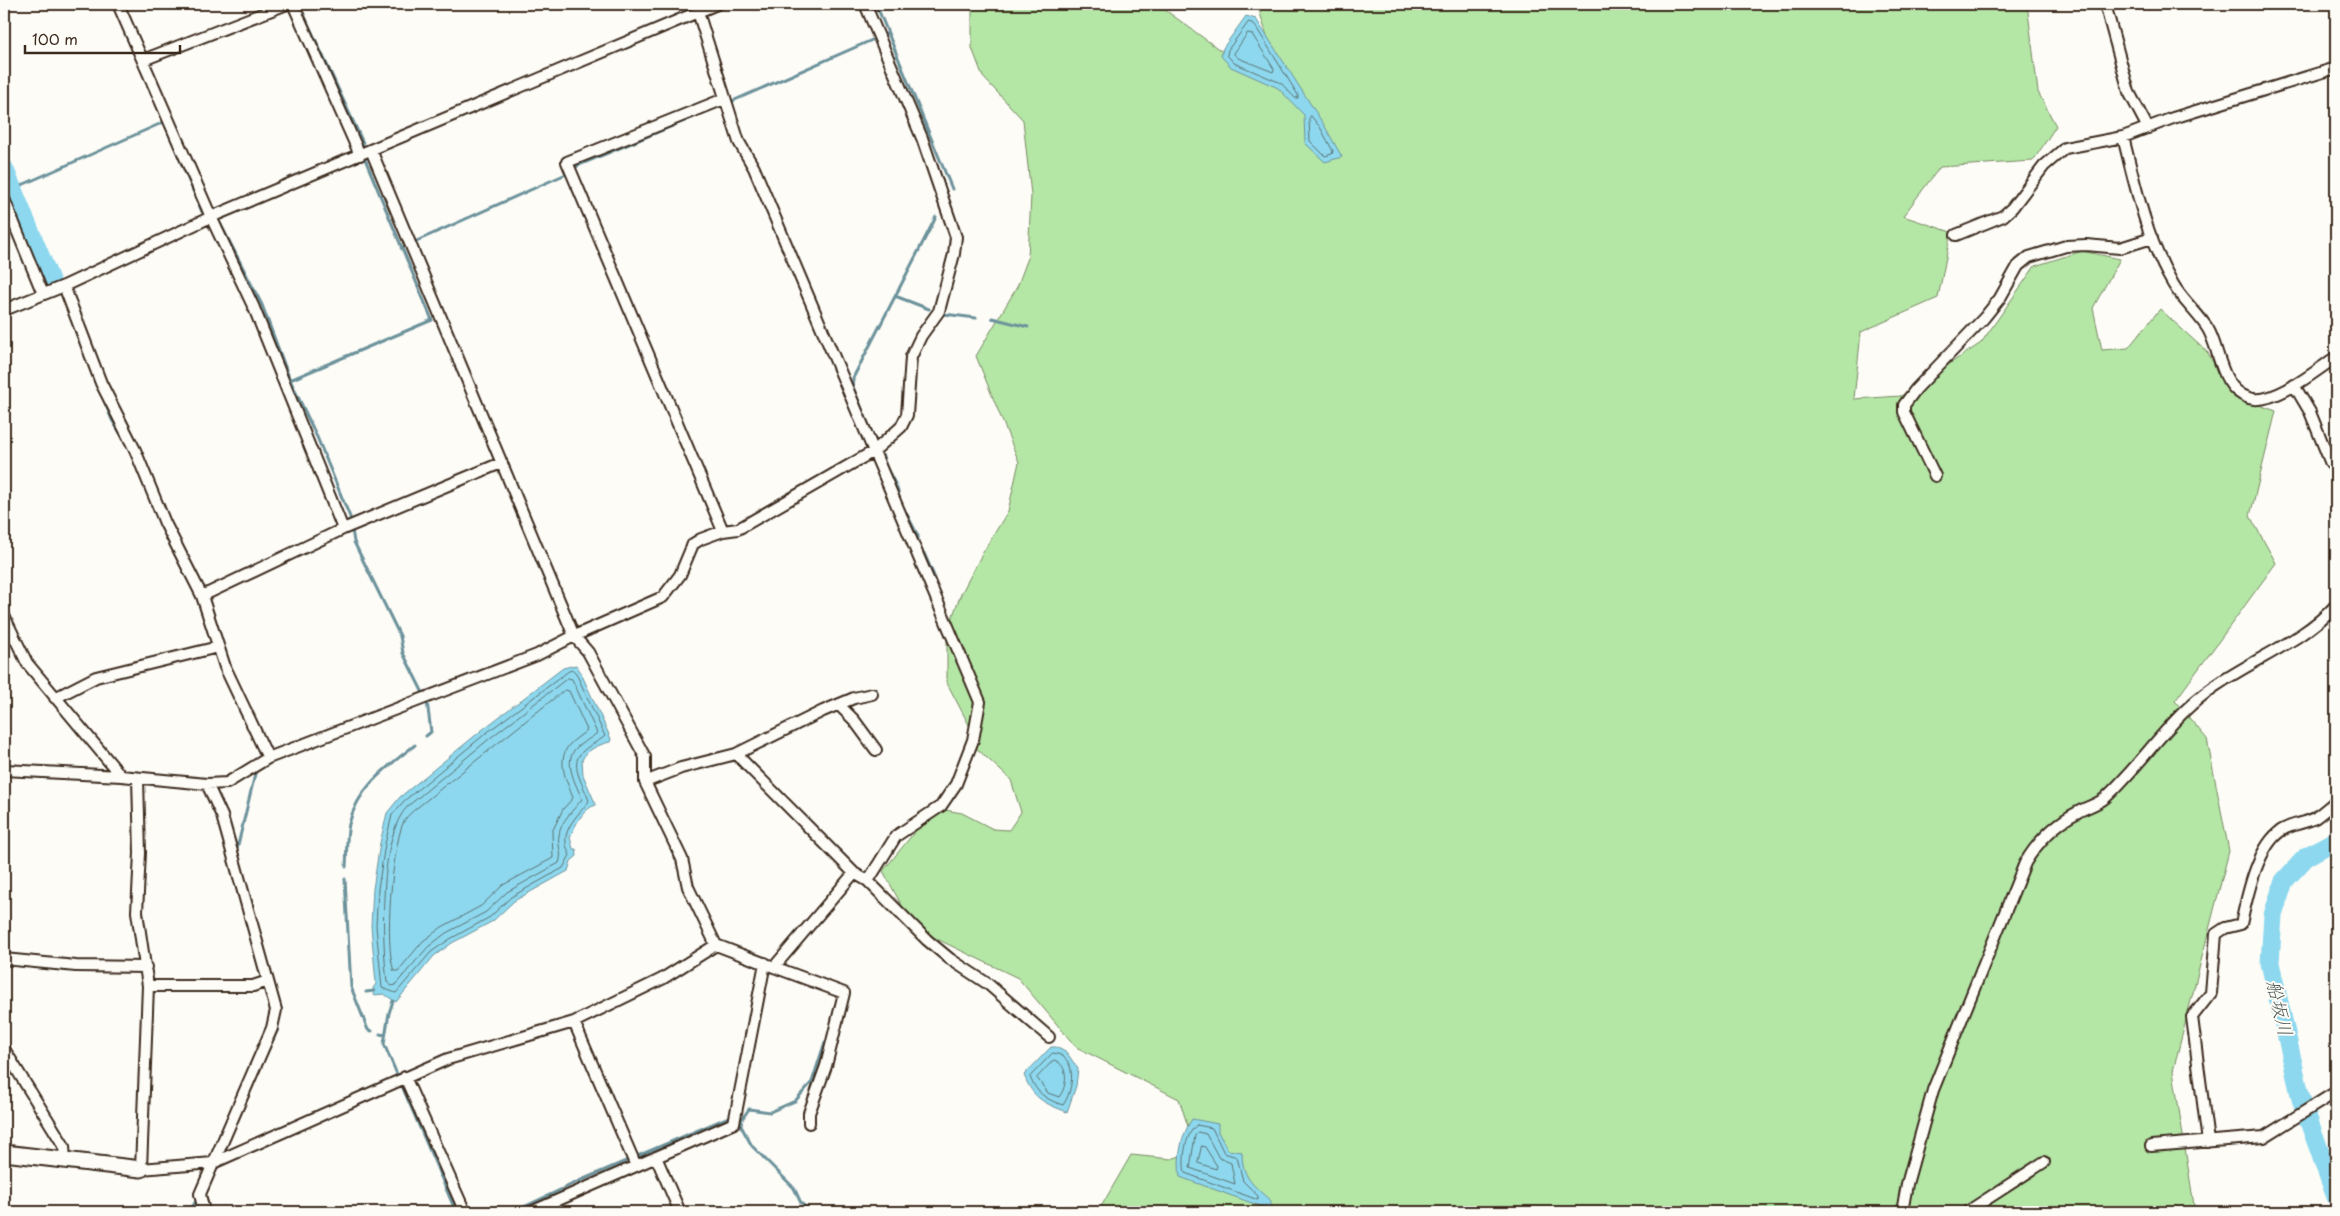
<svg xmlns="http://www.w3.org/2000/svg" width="2340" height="1216" viewBox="0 0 2340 1216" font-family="'Playpen Sans','Klee One',sans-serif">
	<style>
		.green { fill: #b4e6a6; stroke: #788862 }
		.water { fill: #8dd8ee; stroke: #6c929b }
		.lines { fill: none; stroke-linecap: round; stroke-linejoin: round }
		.shore { stroke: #5c7071; stroke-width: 1 }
		.stream { stroke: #6c929b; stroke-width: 3 }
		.river { stroke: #8dd8ee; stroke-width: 19 }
		.street-casing { stroke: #3b2a1e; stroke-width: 14 }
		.secondary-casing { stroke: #3b2a1e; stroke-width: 19 }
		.street { stroke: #fdfcf7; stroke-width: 10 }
		.secondary { stroke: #fdfcf7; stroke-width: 15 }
		.labels { text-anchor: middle; stroke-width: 4; stroke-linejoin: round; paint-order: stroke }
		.water-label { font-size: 19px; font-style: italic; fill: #545e5c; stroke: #fdfcf7 }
	</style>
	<rect width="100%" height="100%" fill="#fdfcf7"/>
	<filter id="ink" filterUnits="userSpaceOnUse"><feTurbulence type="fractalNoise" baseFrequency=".02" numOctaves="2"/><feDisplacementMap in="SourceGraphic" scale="10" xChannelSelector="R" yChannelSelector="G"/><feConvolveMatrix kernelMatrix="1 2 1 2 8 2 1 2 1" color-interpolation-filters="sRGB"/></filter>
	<g filter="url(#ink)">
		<path class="green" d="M972,4h185l63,46 47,30 9,-15 -17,-55 -4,-6h772l11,88 18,34 -23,35 -93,6 -37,49 48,16 -13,66 -77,34 -7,67 47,-3 80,-53 54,-77 47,-15 38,8 -27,49 9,42 26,-2 32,-39 48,44 23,42 45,16 -26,105 26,47 -101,138 32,38 22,112 -56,220 22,141h-1097l33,-57 40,4 25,-8 -17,-52 -103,-52 -58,-69 -104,-50 -31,-57 34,-42 28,-19 17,3 31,16 16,1 12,-18 -10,-32 -36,-33 -5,-20 -23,-44v-52l14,-37 21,-40 26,-43 11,-49 -43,-106 41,-69 11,-29 3,-63 -8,-75 -40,-43 -11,-29z"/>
		<path class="water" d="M1246,16l10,3 68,106 18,32 -17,5 -20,-19 -1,-28 -26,-27 -47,-21 -10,-11 2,-8z
			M576,665l4,6 31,68 -1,3c-10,2 -24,8 -28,18l1,15 13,30c-13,3 -21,21 -26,32l3,12h3l1,7 -6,5 -3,10 -54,30 -21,20 -41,22 -18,13 -38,46 -12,-8 -10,1 -1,-7 3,-4 -5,-58 2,-37 7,-46 7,-30 13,-16 82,-67 81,-62z
			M1051,1047h5l11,6 11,16 -2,17 -9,26c-23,-9 -34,-13 -43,-37z
			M1192,1119l26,5v8l10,18 14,2c0,26 11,33 29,49v9l-91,-33c-3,-20 1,-41 12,-58z"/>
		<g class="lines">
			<path class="shore" d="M1249,22l5,2 44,71v3h-3l-14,-15 -47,-20 -7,-8 1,-5z
				M1248,33l4,1 22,35 -1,3 -35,-14 -4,-4z
				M1311,116l9,11 13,24 -1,3 -7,2 -15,-15 -1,-22z
				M569,671l4,-1 3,3 29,63c-6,6 -17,9 -23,16 -14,13 3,35 7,49 -12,16 -32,31 -19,54l-7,13 -52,29 -21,20 -40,22 -19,13 -35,41 -14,-5 -6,-62 2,-37 7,-45 7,-29 12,-14 81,-67z
				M568,678l4,1 25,54c-5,5 -14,9 -20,14 -15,14 -1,37 5,52 -8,11 -22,22 -23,37 -2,11 4,15 0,27l-52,29 -21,20 -40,21 -18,14 -33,38 -3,1 -5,-4c-5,-41 -9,-147 21,-176l81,-67z
				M565,690l4,1 18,39c-5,5 -13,9 -18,15 -13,17 -2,36 4,53l-10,11 -11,23 1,26 -50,27 -22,21 -39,21 -19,14 -25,30h-4c-10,-27 -2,-120 9,-148 2,-5 6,-8 10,-12z
				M1053,1053c25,2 21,37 10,52 -16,-5 -27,-12 -33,-28z
				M1054,1060c16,5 13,27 5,37l-11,-4 -11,-15z
				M1197,1125l15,3 12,25 13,4 6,24 15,15v4l-73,-27c-3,-13 0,-40 12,-48z
				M1198,1132l8,2 13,24 12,5 4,21 -45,-16 5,-32z
				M1202,1146l3,1 12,19 -1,3 -18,-6z"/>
			<path class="stream" d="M876,4l76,185
				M728,103l160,-70
				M13,189l151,-67 38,90 5,3
				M217,221l3,2 42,82 28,75 27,57 33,80 4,25 46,94 3,17 24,48 4,31 -5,4
				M401,248l165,-74 13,-9 136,-57
				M51,282l10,11 14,34
				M895,296l34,13
				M944,314l32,4
				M992,318l36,9
				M290,380l142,-60 -67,-161 -2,-16 -64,-139
				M103,398l9,22 12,19
				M875,440l-22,-53v-9l83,-161
				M883,456c2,16 16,27 16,43
				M902,505l16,31v7
				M924,553l10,23
				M237,849l19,-79
				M346,867c1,-14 0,-30 3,-43 9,-37 38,-57 66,-79
				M345,879l6,108 17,43 4,1
				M366,992l8,-1
				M393,1001l-4,12 -5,31 72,168
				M380,1034l5,1
				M253,1083l25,-54
				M742,1119l-1,7 11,20 42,42 7,15 10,9
				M189,1212l9,-14
				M513,1212l64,-30 152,-65 13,2 7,-10 21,3 25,-11 17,-19 13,-40"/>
			<path class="river" d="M4,168l47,114
				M2336,840l-29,16 -23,25 -11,34 -3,48 31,136 35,98"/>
			<defs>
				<path id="street" d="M118,4l93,213 43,91 89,221
					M293,4l67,151
					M2105,4l24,88 19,36
					M143,60l144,-56
					M2123,137c13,51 23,101 50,147 9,16 25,29 35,45 12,20 12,60 41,69 24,8 68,-28 87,-41
					M371,150l203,486 14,16 57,105v25l37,77 6,28 28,58 58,22 80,-94 14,8 28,-45 45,-30 15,-22 17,-44 7,-38 -226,-534 -15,-26 -41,-130
					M4,199l39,95
					M1956,235l47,-19 9,-8 32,-42 21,-18 58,-11 50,-19 163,-50
					M64,286l37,97 34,67 30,73 37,73 23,71 43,91
					M4,310l60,-24 147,-69 506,-213
					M2294,385l16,27 21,52 5,1
					M1935,476l-31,-64v-7l12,-16 68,-71 16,-20 18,-32 11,-9 37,-11 20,-1 34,3 32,-10
					M723,531l-156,-369 157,-63
					M202,596l141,-67 158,-66
					M4,616l23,47 94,113
					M55,698l41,-21 122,-30
					M839,705l15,15 22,30
					M736,754l118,119
					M4,770l117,6 86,8 20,-1 41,-25 269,-103 37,-19 89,-39 17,-22 13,-31 8,-5 22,-8 15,-2 136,-78 27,-24 6,-12 4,-58 10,-21 18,-25 15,-57 2,-17 -34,-99 -57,-134
					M138,779l2,74 -3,59 11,74 -7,183 72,-6 235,-104 126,-37 88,-43 54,-34
					M645,782l36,-14 55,-14 87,-43 31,-13 18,-4
					M868,881l59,59 23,19 38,25 61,53
					M4,959l72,7 70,1
					M774,967l70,26 -18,73 -17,47v10
					M148,986h105l15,-5
					M574,1022l62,144
					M4,1049l60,97 1,14
					M405,1077l60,135
					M2208,1142l-16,-125 19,-24 5,-59 9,-6 16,-4c6,-27 16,-78 41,-94 10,-6 23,-7 33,-12 7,-5 15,-12 21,-17
					M2151,1146l113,-9 72,-45
					M656,1157l24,55
					M204,1212l-4,-18 72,-166 4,-18 -54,-194 -15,-32
					M531,1212l203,-89 31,-160
					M1902,1212l5,-28 26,-94 92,-227c13,-22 30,-39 53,-51 9,-5 20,-8 27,-14 31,-28 54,-64 85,-92 44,-41 107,-58 146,-101
					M1967,1212l77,-50"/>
				<path id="secondary" d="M4,1153l137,16"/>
			</defs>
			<use href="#street" class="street-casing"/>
			<use href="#secondary" class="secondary-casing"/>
			<use href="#street" class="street"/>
			<use href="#secondary" class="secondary"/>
		</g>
	</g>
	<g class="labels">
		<g class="water-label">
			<text transform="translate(2280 1008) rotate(77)" y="7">船坂川</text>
		</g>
	</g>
	<rect width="2340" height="1216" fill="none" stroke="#fdfcf7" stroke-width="20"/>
	<rect x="10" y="10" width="2320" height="1196" fill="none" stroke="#3b2a1e" stroke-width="2" filter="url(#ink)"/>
	<path d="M25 45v8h155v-8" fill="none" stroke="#3b2a1e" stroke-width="2.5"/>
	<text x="32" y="45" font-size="15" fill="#3b2a1e" stroke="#fdfcf7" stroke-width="4" paint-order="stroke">100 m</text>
</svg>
